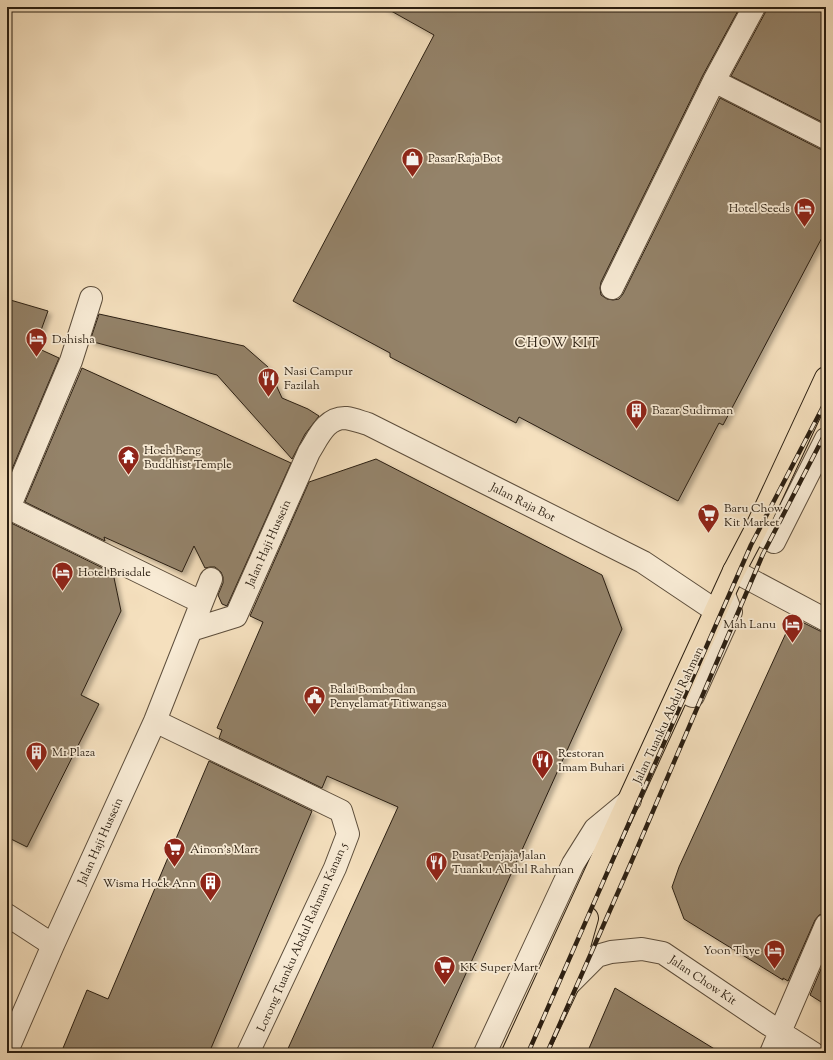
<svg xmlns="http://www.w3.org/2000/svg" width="833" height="1060" viewBox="0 0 833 1060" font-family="'Sorts Mill Goudy',serif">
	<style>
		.building { fill: #94836b; stroke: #2a1e11; filter: url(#shadow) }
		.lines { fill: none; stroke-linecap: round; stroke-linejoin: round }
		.minor-casing { stroke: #5d4e3c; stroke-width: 24 }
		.major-casing { stroke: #2a1e11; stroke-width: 24 }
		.minor { stroke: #f8ebd5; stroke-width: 22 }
		.major { stroke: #f5e0be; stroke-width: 22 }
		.rail-casing { stroke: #2a1e11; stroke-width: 4.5 }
		.rail { stroke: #f8ebd5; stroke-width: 3; stroke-dasharray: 9; stroke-linecap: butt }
		.labels { text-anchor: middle; stroke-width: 3.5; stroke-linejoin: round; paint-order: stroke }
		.poi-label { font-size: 12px; fill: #2a1e11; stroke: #f8ebd5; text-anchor: start }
		.street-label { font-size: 12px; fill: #2a1e11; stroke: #f8ebd5 }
		.quarter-label { font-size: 14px; letter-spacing: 1px; fill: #2a1e11; stroke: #f8ebd5 }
	</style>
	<defs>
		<filter id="shadow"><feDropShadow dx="3.5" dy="3.5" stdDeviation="2" flood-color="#0004"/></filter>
	</defs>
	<rect width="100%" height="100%" fill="#f5e0be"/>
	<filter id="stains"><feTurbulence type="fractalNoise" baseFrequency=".005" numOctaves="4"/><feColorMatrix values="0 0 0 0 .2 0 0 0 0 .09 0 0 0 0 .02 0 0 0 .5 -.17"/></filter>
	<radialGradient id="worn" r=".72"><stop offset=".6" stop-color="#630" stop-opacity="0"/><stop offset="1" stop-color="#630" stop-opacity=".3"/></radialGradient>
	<path class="building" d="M384,7h356l-37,68 -102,207 -1,6 1,7 6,4 6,1 6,-1 4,-5 97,-196 100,51 6,1v80l-103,195 -4,-2 -41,78 -159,-84 -3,6 -126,-66v-4l-97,-52 141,-266z
		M766,7h60v117l-95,-48 34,-63z
		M7,299l41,12 -13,36 24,11 -52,123z
		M99,314l145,32 24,21 14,31 26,11 11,7 -14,18 -13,25 -75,-84 -127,-34z
		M82,368l209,95 -64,143 -5,-2 -4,-9 5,-12v-6l-2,-5 -6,-5h-5l-5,1 -11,-22 -12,26 -78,-35 1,4 -80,-39z
		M376,459l226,116 20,54 -192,424h-144l112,-246 -71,-31 -5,12 -103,-50 3,-8 -5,-2 46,-106 -13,-6 59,-134z
		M7,521l106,52 8,38 -40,84 18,9 -72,143 -20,-10z
		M800,621l20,10 6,1v281l-7,2 -4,5 -27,61 -5,-3v2l-99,-61 -12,-32 7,-20 107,-234 7,-10z
		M209,761l103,50 -103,242h-148l26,-63 21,9z
		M826,957v48l-16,-10z
		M615,988l106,65h-134z"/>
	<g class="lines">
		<defs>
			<path id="minor" d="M714,81l112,57
				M612,288l102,-207 40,-74
				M7,507l194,95
				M9,508l62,-147 20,-63
				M755,531l19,11 52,-103
				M734,571l92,49
				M191,630l45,-14 73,-164c9,-14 17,-35 37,-34 7,1 15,4 22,6l275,138 73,49
				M680,690l13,6 38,-84 -6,-15
				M155,721l186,90 7,23 -13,34 -87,185
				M7,915l46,30
				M568,985l29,-29 14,-4 31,-3 21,4 117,79 33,21
				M7,1051l46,-106 102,-224 56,-142
				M485,1053l88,-189 22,-35 35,-29
				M771,1053l55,-128"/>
			<path id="major" d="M513,1053l221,-482 21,-40 71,-153
				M536,1053l32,-68 19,-67"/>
		</defs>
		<use href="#minor" class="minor-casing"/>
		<use href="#major" class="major-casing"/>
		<use href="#minor" class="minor"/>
		<use href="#major" class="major"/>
		<defs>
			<path id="rail" d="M528,1053l223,-508 75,-144
				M547,1053l83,-188 133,-311 63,-122"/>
		</defs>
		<use href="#rail" class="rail-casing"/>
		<use href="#rail" class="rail"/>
	</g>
	<defs>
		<symbol id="shop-pin" viewBox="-11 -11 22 30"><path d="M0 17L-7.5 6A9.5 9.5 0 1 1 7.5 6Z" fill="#8f2418" stroke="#f8ebd5"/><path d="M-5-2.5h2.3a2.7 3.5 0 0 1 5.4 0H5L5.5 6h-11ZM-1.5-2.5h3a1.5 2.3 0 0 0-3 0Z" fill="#fff"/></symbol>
		<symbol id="hotel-pin" viewBox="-11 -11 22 30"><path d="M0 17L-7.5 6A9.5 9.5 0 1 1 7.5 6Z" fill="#8f2418" stroke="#f8ebd5"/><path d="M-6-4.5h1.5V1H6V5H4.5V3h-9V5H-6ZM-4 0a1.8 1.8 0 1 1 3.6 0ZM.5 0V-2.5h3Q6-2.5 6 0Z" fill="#fff"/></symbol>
		<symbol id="restaurant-pin" viewBox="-11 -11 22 30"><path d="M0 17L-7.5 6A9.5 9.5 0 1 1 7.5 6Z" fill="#8f2418" stroke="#f8ebd5"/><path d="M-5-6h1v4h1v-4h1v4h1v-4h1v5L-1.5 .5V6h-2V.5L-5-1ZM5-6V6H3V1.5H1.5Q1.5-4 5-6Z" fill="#fff"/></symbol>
		<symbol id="building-pin" viewBox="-11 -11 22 30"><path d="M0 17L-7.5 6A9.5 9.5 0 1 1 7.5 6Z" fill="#8f2418" stroke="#f8ebd5"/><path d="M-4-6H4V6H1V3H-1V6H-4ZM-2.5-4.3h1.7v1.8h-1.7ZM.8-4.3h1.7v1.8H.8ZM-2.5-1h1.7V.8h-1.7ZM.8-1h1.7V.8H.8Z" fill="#fff"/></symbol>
		<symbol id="temple-pin" viewBox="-11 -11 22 30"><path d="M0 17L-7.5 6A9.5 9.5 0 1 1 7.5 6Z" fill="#8f2418" stroke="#f8ebd5"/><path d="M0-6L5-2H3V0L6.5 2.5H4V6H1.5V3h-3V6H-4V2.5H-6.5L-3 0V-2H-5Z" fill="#fff"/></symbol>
		<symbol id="supermarket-pin" viewBox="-11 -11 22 30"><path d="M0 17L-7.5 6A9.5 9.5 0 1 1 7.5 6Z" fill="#8f2418" stroke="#f8ebd5"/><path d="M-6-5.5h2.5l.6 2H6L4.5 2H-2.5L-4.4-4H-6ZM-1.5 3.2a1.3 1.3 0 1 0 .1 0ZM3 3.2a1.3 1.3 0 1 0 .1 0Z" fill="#fff"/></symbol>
		<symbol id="civic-pin" viewBox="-11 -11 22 30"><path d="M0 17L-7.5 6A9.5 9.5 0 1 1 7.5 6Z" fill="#8f2418" stroke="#f8ebd5"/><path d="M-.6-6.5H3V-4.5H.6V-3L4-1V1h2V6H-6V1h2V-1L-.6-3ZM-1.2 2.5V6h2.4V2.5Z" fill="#fff"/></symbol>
	</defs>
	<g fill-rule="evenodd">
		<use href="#shop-pin" x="400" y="146" width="25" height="34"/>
		<use href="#hotel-pin" x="792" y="196" width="25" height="34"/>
		<use href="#hotel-pin" x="24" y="326" width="25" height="34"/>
		<use href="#restaurant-pin" x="256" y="366" width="25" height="34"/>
		<use href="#building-pin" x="624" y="398" width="25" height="34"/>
		<use href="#temple-pin" x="116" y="444" width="25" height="34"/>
		<use href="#supermarket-pin" x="696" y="502" width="25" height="34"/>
		<use href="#hotel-pin" x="50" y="560" width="25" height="34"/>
		<use href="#hotel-pin" x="780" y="612" width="25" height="34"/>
		<use href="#civic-pin" x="302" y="684" width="25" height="34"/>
		<use href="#building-pin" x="24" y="740" width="25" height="34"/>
		<use href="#restaurant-pin" x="530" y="748" width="25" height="34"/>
		<use href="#supermarket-pin" x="162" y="836" width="25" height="34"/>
		<use href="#restaurant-pin" x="424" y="850" width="25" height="34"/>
		<use href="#building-pin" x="198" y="870" width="25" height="34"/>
		<use href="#hotel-pin" x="762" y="938" width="25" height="34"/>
		<use href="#supermarket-pin" x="432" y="954" width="25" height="34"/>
	</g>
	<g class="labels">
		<g class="poi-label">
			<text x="428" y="162">Pasar Raja Bot</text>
			<text x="790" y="212" text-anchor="end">Hotel Seeds</text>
			<text x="52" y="343">Dahisha</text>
			<text x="284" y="375">Nasi Campur<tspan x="284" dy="14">Fazilah</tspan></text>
			<text x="652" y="414">Bazar Sudirman</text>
			<text x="144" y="454">Hoeh Beng<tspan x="144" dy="14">Buddhist Temple</tspan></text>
			<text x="724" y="512">Baru Chow<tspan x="724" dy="14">Kit Market</tspan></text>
			<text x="78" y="576">Hotel Brisdale</text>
			<text x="776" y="628" text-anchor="end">Mah Lanu</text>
			<text x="330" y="693">Balai Bomba dan<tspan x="330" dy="14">Penyelamat Titiwangsa</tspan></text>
			<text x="52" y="756">M1 Plaza</text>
			<text x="558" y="757">Restoran<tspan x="558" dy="14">Imam Buhari</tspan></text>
			<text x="190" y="853">Ainon’s Mart</text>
			<text x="452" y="859">Pusat Penjaja Jalan<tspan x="452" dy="14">Tuanku Abdul Rahman</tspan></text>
			<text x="196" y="887" text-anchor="end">Wisma Hock Ann</text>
			<text x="760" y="954" text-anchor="end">Yoon Thye</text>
			<text x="460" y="971">KK Super Mart</text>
		</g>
		<g class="street-label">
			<text transform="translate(523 502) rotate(27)" y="4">Jalan Raja Bot</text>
			<text transform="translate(268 543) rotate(-66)" y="4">Jalan Haji Hussein</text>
			<text transform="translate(668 715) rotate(-65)" y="4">Jalan Tuanku Abdul Rahman</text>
			<text transform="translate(100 841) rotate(-66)" y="4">Jalan Haji Hussein</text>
			<text transform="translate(302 937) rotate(-66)" y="4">Lorong Tuanku Abdul Rahman Kanan 5</text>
			<text transform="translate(703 980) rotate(34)" y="4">Jalan Chow Kit</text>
		</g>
		<g class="quarter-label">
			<text x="557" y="347">CHOW KIT</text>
		</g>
	</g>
	<rect width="833" height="1060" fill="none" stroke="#f5e0be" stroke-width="24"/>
	<rect x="8" y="8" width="817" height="1044" fill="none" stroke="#2a1e11" stroke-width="2"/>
	<rect x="12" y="12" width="809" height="1036" fill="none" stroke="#2a1e11"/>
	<rect width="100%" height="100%" filter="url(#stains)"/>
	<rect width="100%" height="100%" fill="url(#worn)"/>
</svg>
